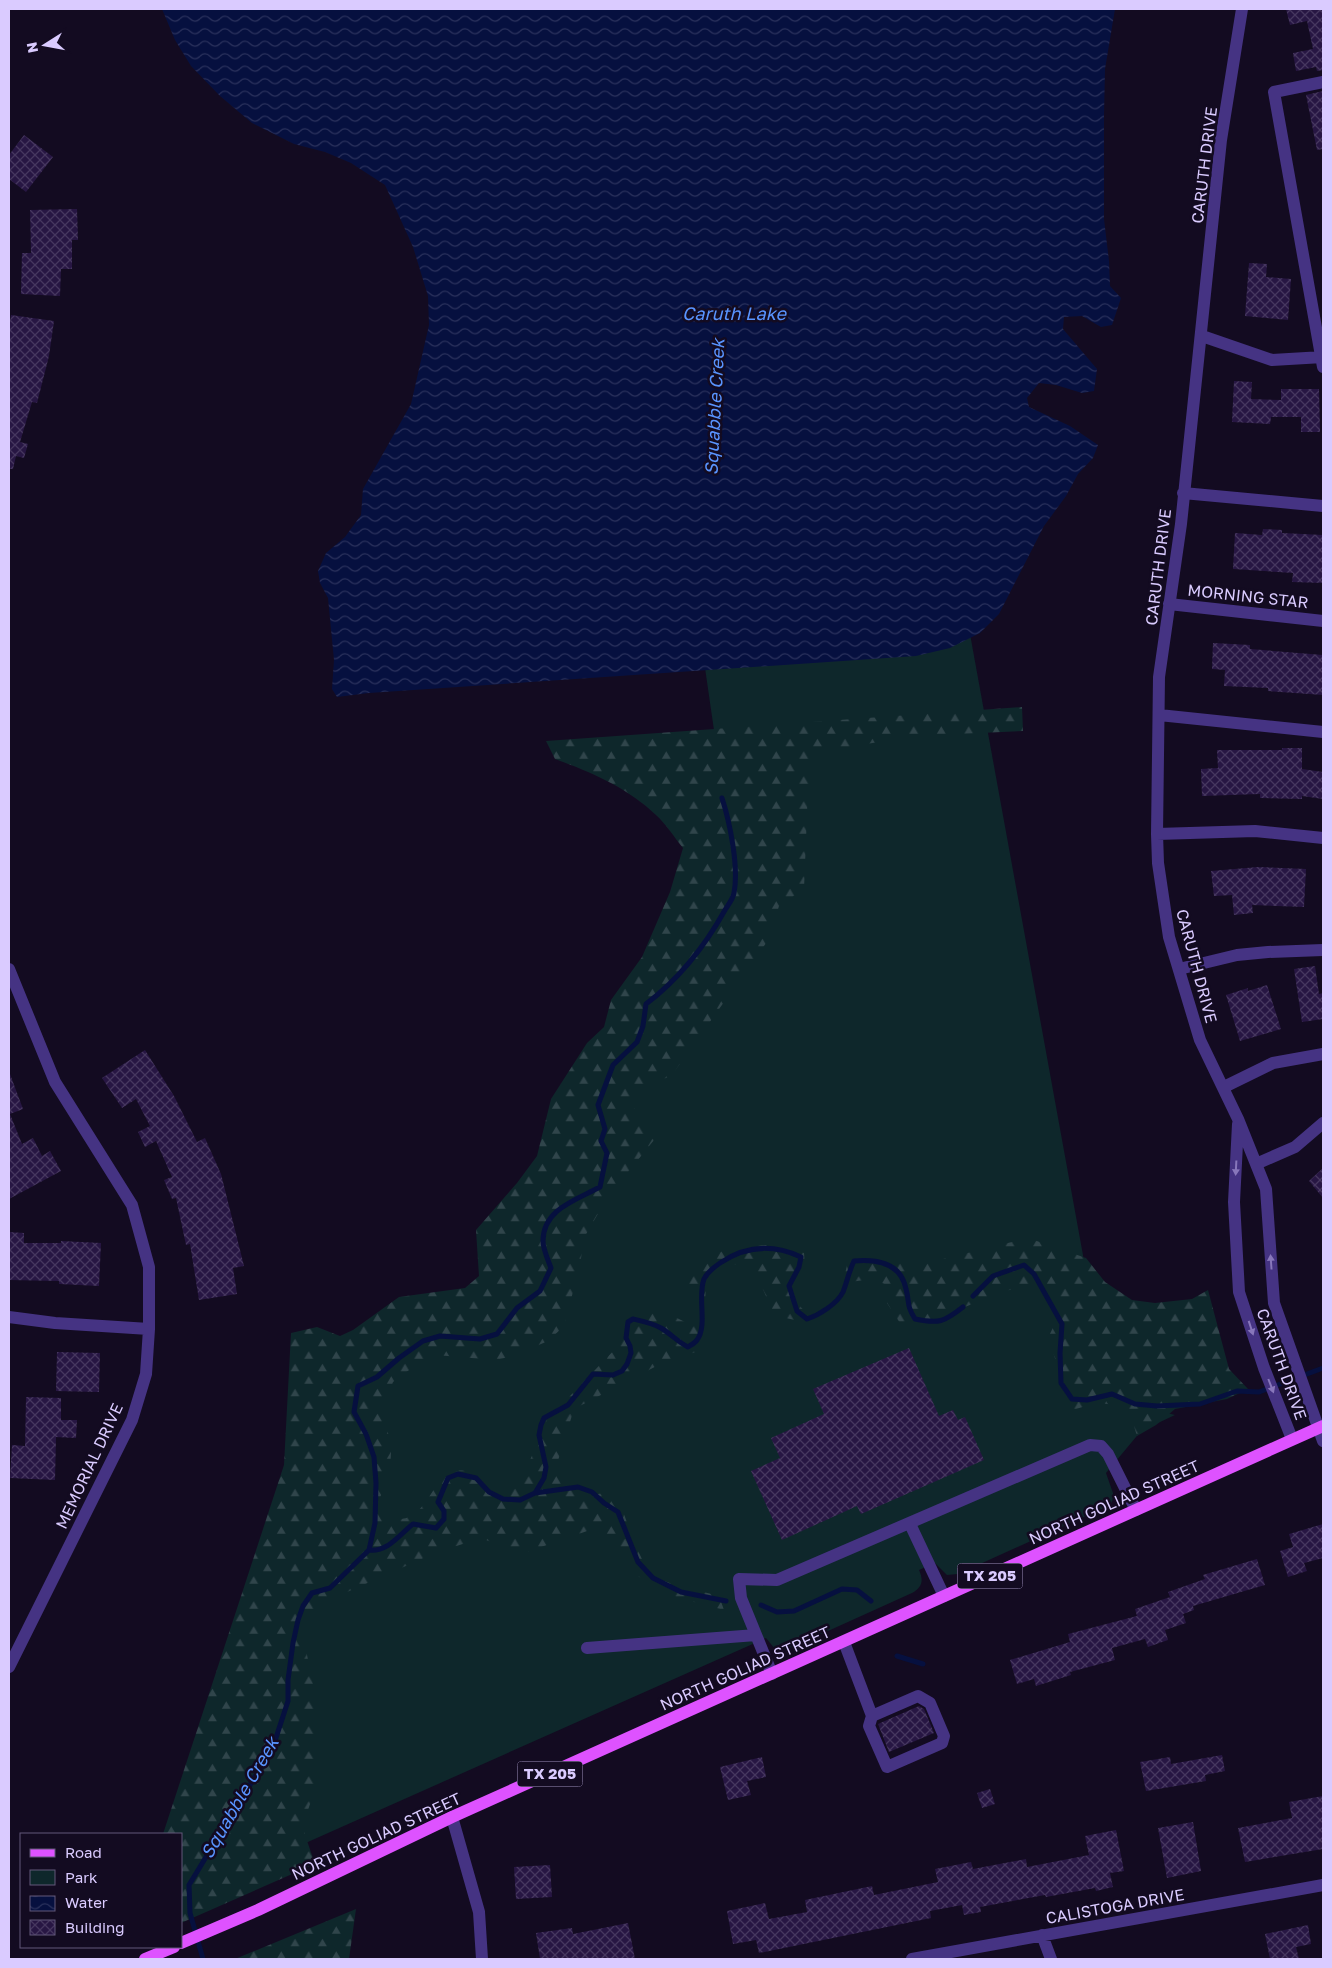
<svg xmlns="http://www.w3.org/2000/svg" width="1332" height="1968" viewBox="0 0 1332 1968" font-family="'Golos Text',sans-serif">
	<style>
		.green { fill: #0e272b }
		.forest { fill: url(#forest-firs) }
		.water { fill: url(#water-waves) }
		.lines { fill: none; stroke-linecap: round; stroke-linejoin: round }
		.stream { stroke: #06103f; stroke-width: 5 }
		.building { fill: url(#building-cross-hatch) }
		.minor { stroke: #453383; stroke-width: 12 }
		.major { stroke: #de52ff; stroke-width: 12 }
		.oneway { fill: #87b }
		.labels { text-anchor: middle; stroke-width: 5; stroke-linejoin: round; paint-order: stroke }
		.shield { fill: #130b21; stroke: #9e91bc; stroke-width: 1 }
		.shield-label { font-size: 15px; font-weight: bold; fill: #dacbff }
		.street-label { font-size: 16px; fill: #dacbff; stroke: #130b21 }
		.water-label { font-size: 18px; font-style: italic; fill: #5994ff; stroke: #130b21 }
	</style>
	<defs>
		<pattern id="forest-firs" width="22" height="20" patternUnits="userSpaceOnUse" patternTransform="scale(1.25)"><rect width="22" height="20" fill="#0e272b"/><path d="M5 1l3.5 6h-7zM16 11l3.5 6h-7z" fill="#30454b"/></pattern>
		<pattern id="water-waves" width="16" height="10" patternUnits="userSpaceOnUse" patternTransform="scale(1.25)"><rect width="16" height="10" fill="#06103f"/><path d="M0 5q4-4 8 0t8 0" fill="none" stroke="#2a315c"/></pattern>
		<pattern id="building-cross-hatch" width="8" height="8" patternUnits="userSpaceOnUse" patternTransform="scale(1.25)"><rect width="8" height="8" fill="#271643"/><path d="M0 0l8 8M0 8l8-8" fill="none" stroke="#46375f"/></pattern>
	</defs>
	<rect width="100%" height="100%" fill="#130b21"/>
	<path class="green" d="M944,613l24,10 141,775 66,17 -34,16 -35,42 8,23 -3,8 -5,3 -148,67 -11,1 -12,-12 -16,7c5,11 3,17 -7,23l-126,57 -11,-1 -9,-11 -575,256 106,-286 58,-214 83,-50 170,-253 137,-146 -40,-277 223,-15z"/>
	<path class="forest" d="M1022,707l1,24 -108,5 -85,14 -18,11 -4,29 -4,99 -25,17 -10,33 -97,136 -27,13 -12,19 18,20 3,13 -30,37 -5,12 -20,23 -14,24 -6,33 -15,57 -16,15 -35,15 -18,4 -59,-5 -30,17 -13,10 -7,19 1,25 4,26 -1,21 -11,27 3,16c6,1 13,4 19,3 27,-2 30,-43 57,-48 14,-3 27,12 39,16 6,2 14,1 20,1l9,-18 20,-49 73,-76 7,-24 22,-9 27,5 12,6h16l-3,28 -30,8 -96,50 -18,58 6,20 30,8 24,-4c7,19 23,72 37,84 10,9 52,17 66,21l5,14 -60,-16 -29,-20 -23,-31 -22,-13 -69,24 -40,-16 -46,15 -117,52 -17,21 16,77 1,77 -14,42 1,13 10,29 -134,59v-89h-18l121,-369 7,-132 26,-6 23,9 13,-6 46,-33 66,-9 14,-12 -3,-46 41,-47 20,-27 14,-57 36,-56 17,-16 7,-27 31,-43 28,-65 13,-44c-9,-11 -17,-24 -27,-33 -28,-27 -65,-43 -101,-56l-9,-18z
		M1028,1238l58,20 19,24 27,18 23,3 37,-4 16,-9 21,79 19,20 -21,10 -52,10 -19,16 -19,11 -8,-26c-26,-9 -31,-8 -56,0l-25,-72 11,-23 -5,-22 -12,-10 -20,3 -25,8 -42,17 -28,9 -27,3 -13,-20v-18c-16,-7 -27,-5 -44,-1l5,-24 13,5 16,-7 22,5 36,-2z
		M767,1245l11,8 16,-3 10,3 1,14c-8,10 -16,26 -6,38 4,5 7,6 9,13l-13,2 -19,-4c-10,-17 -15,-36 -27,-50l-16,-2 -18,5 -9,16 -1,18 -11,-2 -8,-12 17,-32 27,-8z
		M356,1909l-7,50h-114z"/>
	<path class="water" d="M162,9h953l-10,60 -1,47v103l5,42 1,25 11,12 -9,27 -11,2 -19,-11 -18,1 -1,12 34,40 -3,22 -12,2 -26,-8 -17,-2 -12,15 2,9 41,19 28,19 -5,13 -15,16 -12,22 -22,30 -45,88 -19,19 -30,15 -34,8 -547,37 -32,4 -5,-8 2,-29 -6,-62 -8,-15 -2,-12 8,-18 19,-16 16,-22 2,-26 48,-85 18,-79 -1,-29 -15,-49 -28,-62 -34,-22 -26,-11 -31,-8 -42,-21 -32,-27 -29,-30 -16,-26z"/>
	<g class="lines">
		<path class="stream" d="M973,1296l20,-20 31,-11 10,9 28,50 -2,29 1,30 11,16 15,1 25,-6 23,10 22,2 43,-2 37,-13 22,1 64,-24
			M535,1493l43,-6 14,5 12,11 14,9 20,50 15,16 28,14 45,9
			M369,1550c19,2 30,-15 44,-26l23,4 8,-9v-8l-6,-9 10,-24 10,-4 18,4 13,14 14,7 17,1 15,-7 9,-15 2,-11 -7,-32 2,-10 3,-7 24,-13 25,-31 20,1 9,-4 5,-7 4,-11 -1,-7 -4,-8 2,-16 5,-3c9,2 19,4 28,9 10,6 17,14 27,19 3,-2 7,-4 9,-7 11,-15 0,-43 7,-61 3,-6 10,-12 16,-16 25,-17 53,-19 81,-6l-2,10 -10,19 8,25 10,8c12,-4 30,-15 36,-27 4,-10 6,-21 11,-31 23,-2 47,2 52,28 4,15 0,15 9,30 24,5 29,3 48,-12
			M761,1605l16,7 17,-1 48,-22 15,1 14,11
			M897,1656l26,8
			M203,1959l-13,-46 -1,-28 84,-138 15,-46v-21l5,-37 5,-23 5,-14 9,-13 18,-5 39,-38 6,-27 1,-40 -2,-26 -8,-23 -12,-22 4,-26 19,-9 22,-19 24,-17 17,-5 40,3 17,-5 20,-26 23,-17 11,-23c-3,-8 -8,-19 -8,-27 0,-32 33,-41 57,-54l7,-34 -6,-12 4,-12 -7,-24 15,-40 24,-23 6,-16 3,-22c33,-25 59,-58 79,-94 3,-5 8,-11 9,-17 5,-26 -4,-70 -12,-95"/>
	</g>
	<path class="building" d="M1286,9h37v61l-6,1 -1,-4 -20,4 -3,-18 20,-4 -6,-28 -17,4z
		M1323,91v58l-6,1 -11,-55z
		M24,135l29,22 -27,35 -17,-13v-24z
		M77,209l1,31h-6v29h-11l-1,27 -39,-2 1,-41h9l-1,-43z
		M1249,263l18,1 -1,13 25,2 -3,41 -43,-4z
		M11,315l43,6 -5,35 -12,47 -5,-1 -12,40 8,2 -4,14 -8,-2 -3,13h-4v-141z
		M1234,381l18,1 -1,17 30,1v-11h38l1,43h-19v-15h-30l-1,7 -38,-2z
		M1263,529l19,1v3l41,2v48l-31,-1 1,-9 -60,-4 2,-36 27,2z
		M1213,643l37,2v4l73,6v40l-55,-4v-3l-44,-2 1,-16 -13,-1z
		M1282,748h20v21l21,3v27l-21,-3v3l-42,-1v-4l-58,2 -1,-27 17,-1 -1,-18h65z
		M1258,867l48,2 -2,38 -52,-2 1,8 -19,2 -2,-20 -18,1 -3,-25z
		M1315,966l4,28 4,-1v26l-21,3 -8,-53z
		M1267,985l14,44 -41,12 -14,-46 22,-7v3z
		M145,1050l29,46 23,46 8,-4 16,36 23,92 -11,2 4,26 -38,6 -9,-56 -4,1 -10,-47 -4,1 -8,-19 8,-3 -16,-36 -11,6 -7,-15 12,-6 -14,-27 -14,9 -20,-30z
		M10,1074l13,35 -13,5 12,30 11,-6 9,18 8,-5 11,20 -52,28z
		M1323,1168v30l-14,-17z
		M9,1232l15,1v10h37v-2l40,2 -2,43 -40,-2v-3l-50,-1z
		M909,1348l30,68 14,-6 5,10 7,-3 19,43 -123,54 -4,-8 -75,34 -31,-69 29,-13 -9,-20 53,-24 -11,-25z
		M57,1352l43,1 -1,39 -43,-1z
		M26,1397l35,1v22h16l-1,18 -20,-1 -1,43 -45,-2 2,-33 13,1z
		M1323,1524v34l-19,5 3,8 -19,6 -8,-26 13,-4 -4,-13z
		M1257,1559l8,26 -72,21 1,4 -11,4 3,9 -21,7 3,10 -20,7 -3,-8 -33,9 3,12 -45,12 1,3 -35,11 -2,-7 -17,5 -7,-24 60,-18 -2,-8 69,-18 -2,-7 35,-12 -2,-5 37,-13 -2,-4z
		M919,1706l5,3 10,24 -45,19 -11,-28z
		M1222,1755l3,16 -20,4 1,6 -60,10 -6,-29 30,-5 1,7z
		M762,1757l4,20 -19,4 4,14 -23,5 -8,-33z
		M990,1789l5,15 -13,4 -5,-15z
		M1323,1796v53l-78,13 -7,-34 54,-10 -3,-16z
		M1193,1822l8,49 -34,7 -9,-50z
		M1116,1830l8,41 -14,2 3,14 -17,4 -1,-3 -49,9 -1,-2 -65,12 1,5 -17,3 -2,-10 -32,6 1,7 -172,35 -3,-13 -23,4 -6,-33 38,-8 4,16 38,-7 -2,-12 67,-14 2,9 64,-13 -3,-13 36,-7 2,7 53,-10 1,8 62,-12 -4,-19z
		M550,1865l2,32 -36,2 -2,-32z
		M628,1923l7,36h-95l-4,-26 36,-5 1,6z
		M1308,1925l3,19 -15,3 3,12h-29l-5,-25z"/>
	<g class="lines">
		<path class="minor" d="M1242,9l-21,131 -40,384 -22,153 -2,157 1,29 11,74 31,103 38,79 28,70 8,114 49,138
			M1323,82l-49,10 49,275
			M1202,336l70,24 51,-3
			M1183,493l140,13
			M1169,604l154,17
			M1159,715l164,17
			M1157,834l98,-3 68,7
			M9,969l46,113 77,123 17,62v62l-3,45 -14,46 -123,247
			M1179,969l58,-14 31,-3 55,-2
			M1224,1087l49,-24 50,-9
			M1238,1124l-4,78 5,90 25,76 28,71
			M1256,1164l39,-17 28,-24
			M9,1317l46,6 94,6
			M910,1524l34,72
			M844,1642l28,74 -3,10 18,41 55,-24 2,-7 -14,-33 -12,-7 -46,20
			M587,1648l169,-13
			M772,1674l-31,-76 -2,-19 38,1 313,-135 11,1 7,8 28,56
			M452,1817l27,95 3,47
			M1042,1935l9,24
			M912,1959l411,-74"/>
		<path class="major" d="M181,1943l77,-33 194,-93 871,-391
			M145,1959l29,-12"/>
	</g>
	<defs><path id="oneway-solid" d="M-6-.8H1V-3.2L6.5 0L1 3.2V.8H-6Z" transform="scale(1.25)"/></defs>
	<g class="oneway">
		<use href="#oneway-solid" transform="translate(1236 1168) rotate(93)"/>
		<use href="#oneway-solid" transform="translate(1271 1262) rotate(-94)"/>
		<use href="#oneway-solid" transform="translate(1251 1328) rotate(72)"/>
		<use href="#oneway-solid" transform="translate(1271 1386) rotate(69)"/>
	</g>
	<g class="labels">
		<g class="shield">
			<rect x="957.5" y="1563.5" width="65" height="25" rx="4"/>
			<rect x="517.5" y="1761.5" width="65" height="25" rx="4"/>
		</g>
		<g class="shield-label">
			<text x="990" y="1581">TX 205</text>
			<text x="550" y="1779">TX 205</text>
		</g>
		<g class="street-label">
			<text transform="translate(1204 165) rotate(-83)" y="6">CARUTH DRIVE</text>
			<text transform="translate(1158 567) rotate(-83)" y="6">CARUTH DRIVE</text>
			<text transform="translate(1248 596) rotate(6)" y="6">MORNING STAR</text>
			<text transform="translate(1197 966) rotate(75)" y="6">CARUTH DRIVE</text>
			<text transform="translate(1282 1364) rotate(70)" y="6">CARUTH DRIVE</text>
			<text transform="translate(89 1466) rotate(-65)" y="6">MEMORIAL DRIVE</text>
			<text transform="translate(1114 1502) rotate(-24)" y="6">NORTH GOLIAD STREET</text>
			<text transform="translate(745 1668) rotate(-24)" y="6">NORTH GOLIAD STREET</text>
			<text transform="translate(376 1836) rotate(-25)" y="6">NORTH GOLIAD STREET</text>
			<text transform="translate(1115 1906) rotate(-10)" y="6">CALISTOGA DRIVE</text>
		</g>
		<g class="water-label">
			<text x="734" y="320">Caruth Lake</text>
			<text transform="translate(715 407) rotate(-87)" y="6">Squabble Creek</text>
			<text transform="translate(240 1798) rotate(-60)" y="6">Squabble Creek</text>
		</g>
	</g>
	<rect width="1332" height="1968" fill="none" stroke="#dacbff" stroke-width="20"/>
	<rect x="20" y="1833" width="162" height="115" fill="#130b21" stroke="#63587a"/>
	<rect x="30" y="1849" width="25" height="8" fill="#de52ff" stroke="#63587a"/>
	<text x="65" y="1858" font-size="15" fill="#dacbff">Road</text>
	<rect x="30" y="1870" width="25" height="15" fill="#0e272b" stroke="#63587a"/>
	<text x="65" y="1883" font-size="15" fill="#dacbff">Park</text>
	<rect x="30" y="1896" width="25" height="15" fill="url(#water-waves)" stroke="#63587a"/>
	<text x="65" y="1908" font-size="15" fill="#dacbff">Water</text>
	<rect x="30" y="1920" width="25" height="15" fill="url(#building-cross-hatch)" stroke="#63587a"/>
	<text x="65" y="1933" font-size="15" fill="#dacbff">Building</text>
	<g transform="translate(45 45) rotate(259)" stroke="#130b21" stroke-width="4" paint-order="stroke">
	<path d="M0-4L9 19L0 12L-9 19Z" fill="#dacbff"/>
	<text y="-8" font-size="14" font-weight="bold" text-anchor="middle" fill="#dacbff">N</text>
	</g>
</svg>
